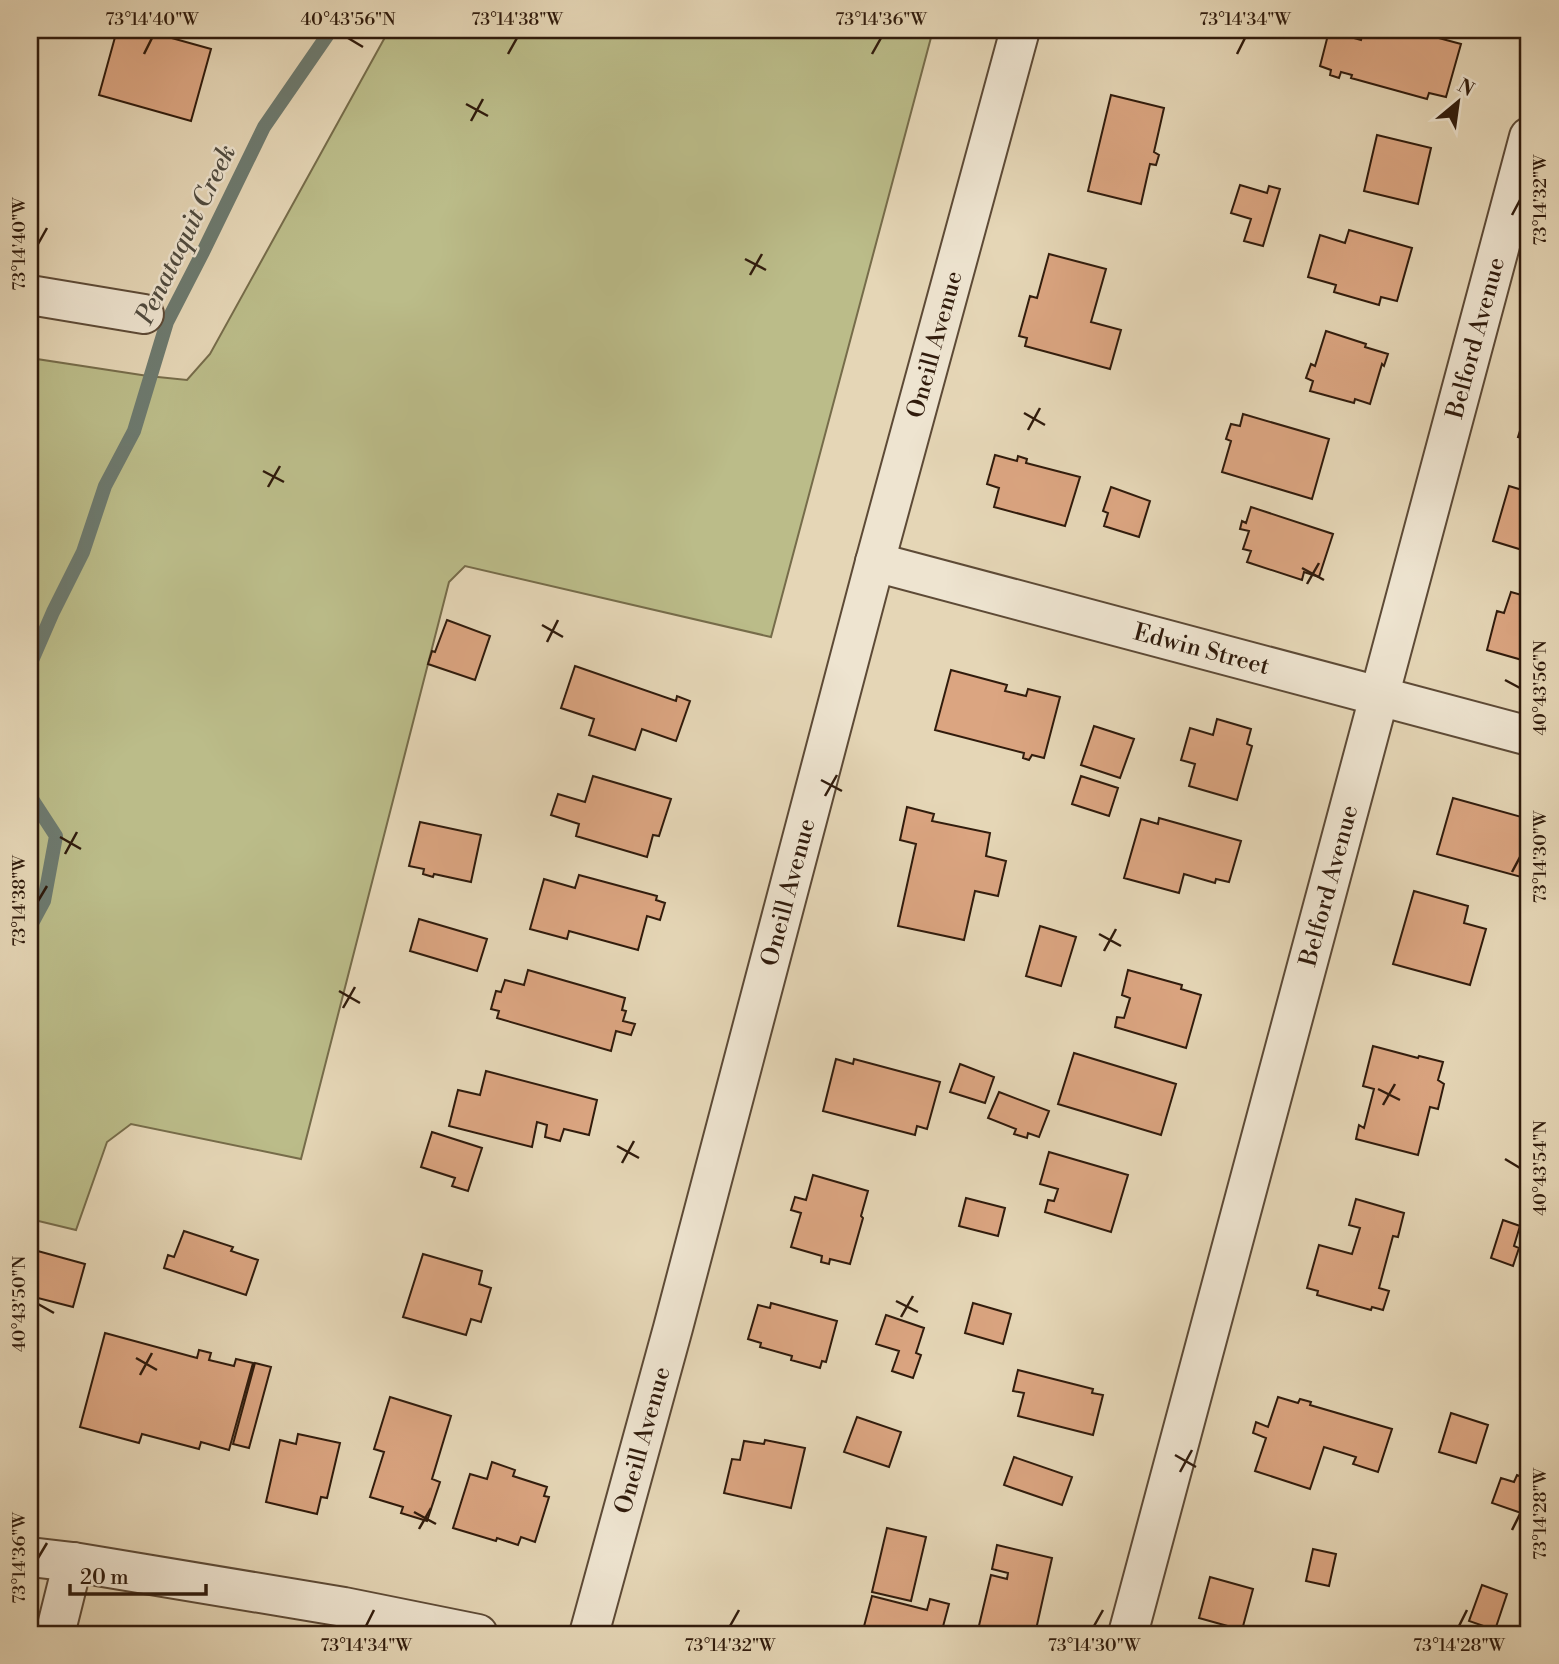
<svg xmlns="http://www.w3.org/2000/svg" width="1559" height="1664" viewBox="0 0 1559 1664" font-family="'Libre Bodoni',serif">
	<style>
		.green { fill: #bbbc89; stroke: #766c4a; stroke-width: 2 }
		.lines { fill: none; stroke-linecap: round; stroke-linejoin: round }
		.stream { stroke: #6d7a6f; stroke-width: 14 }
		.building { fill: #dba581; stroke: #301b0c; stroke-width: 2 }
		.street-casing { stroke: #5d4a36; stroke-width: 42 }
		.street { stroke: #eee4d0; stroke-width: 38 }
		.ticks { fill: none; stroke: #301b0c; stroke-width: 2.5 }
		.labels { text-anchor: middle; stroke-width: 5; stroke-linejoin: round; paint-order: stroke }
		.street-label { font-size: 24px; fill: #301b0c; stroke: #eee4d0 }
		.water-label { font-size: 26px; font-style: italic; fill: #4f4a3e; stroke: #eee4d0 }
		.neatline { fill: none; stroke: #301b0c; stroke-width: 2.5 }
		.ticks-label { font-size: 18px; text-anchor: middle; fill: #301b0c }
	</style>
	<rect width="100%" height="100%" fill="#e5d6b6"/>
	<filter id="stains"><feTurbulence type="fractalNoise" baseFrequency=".00286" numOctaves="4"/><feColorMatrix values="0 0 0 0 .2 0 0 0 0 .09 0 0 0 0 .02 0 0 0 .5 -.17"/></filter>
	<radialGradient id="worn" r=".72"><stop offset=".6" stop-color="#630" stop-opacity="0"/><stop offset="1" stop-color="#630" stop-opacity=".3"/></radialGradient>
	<path class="green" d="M389,30h544l-162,607 -306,-71 -16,16 -148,577 -170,-35 -24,18 -31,88 -46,-11v-861l118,18 39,4 23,-26z"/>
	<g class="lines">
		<path class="stream" d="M30,665l23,-53 30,-60 22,-66 29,-55 33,-109 36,-70 61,-125 67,-97
			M30,796l26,40 -12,65 -14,26"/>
	</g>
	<path class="building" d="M117,30h26l68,19 -20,72 -92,-26z
		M1364,30h45l52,14 -15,53 -17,-4 -2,6 -76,-21 1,-3 -11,-3 -2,6 -9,-3 1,-5 -11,-4 9,-35 32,9z
		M1111,95l53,13 -10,44 5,3 -3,10 -6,-1 -9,40 -53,-13z
		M1377,135l54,13 -13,56 -54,-13z
		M1240,185l27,8 2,-7 11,3 -17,57 -19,-5 7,-22 -20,-6z
		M1349,230l63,18 -15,53 -16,-4 -2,8 -45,-13 2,-7 -28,-8 12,-42 25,8z
		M1049,254l57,15 -15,53 30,8 -11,39 -85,-23 2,-8 -8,-2 11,-40 7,2z
		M1326,331l40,13 -1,3 23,7 -4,12 -2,-2 -12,40 -15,-5 -1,4 -44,-12 3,-10 -7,-3 5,-14 4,2z
		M1526,393l3,1v46l-11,-3 11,-35 -6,-1z
		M1243,414l86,25 -17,60 -90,-27 9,-31 -5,-2 5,-15 9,2z
		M995,455l22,6 1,-5 9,3 -1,4 54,14 -15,49 -71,-19 5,-19 -12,-4z
		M1509,486l20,6v60l-36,-11z
		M1111,487l39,14 -11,36 -35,-11 4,-13 -5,-2z
		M1251,507l82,27 -14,43 -15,-5 -2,8 -55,-18 4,-11 -8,-2 6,-18 -9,-2 2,-8 4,2z
		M1511,592l18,5v65l-42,-12 10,-39 7,2z
		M447,620l43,16 -15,44 -47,-16 4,-13 3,1z
		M575,666l101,35 1,-5 13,5 -14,40 -34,-12 -7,21 -46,-15 5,-16 -33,-11z
		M951,670l56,15 -2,6 21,5 2,-7 32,8 -16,61 -12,-3 -3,5 -6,-2 1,-5 -89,-23z
		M1217,719l34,10 -4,15 5,2 -15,54 -48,-14 6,-22 -14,-4 9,-32 23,7z
		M1094,726l40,13 -14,39 -39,-13z
		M593,776l78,23 -12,37 -6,-1 -6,22 -71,-21 3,-12 -28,-9 7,-21 27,8z
		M1081,776l37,12 -9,28 -37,-12z
		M1453,798l76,21v60l-92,-25z
		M907,807l27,7 -2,7 58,12 -4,23 20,5 -8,35 -23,-5 -11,49 -66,-14 18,-82 -16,-4z
		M1159,818l82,23 -12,41 -13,-3 -1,4 -31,-9 -5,19 -55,-15 17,-59 17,5z
		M420,822l61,13 -10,47 -37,-8 -1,3 -10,-3 1,-5 -15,-3z
		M579,875l78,21 -1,4 9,3 -5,17 -13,-4 -9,34 -69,-19 -2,8 -37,-10 14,-50 31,9z
		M1414,891l54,15 -4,17 22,6 -16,56 -77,-21z
		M419,919l68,20 -10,32 -67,-20z
		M1040,926l36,11 -15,49 -35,-10z
		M528,970l97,28 -3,12 4,1 -3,10 12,3 -4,11 -15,-4 -5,20 -114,-33 2,-7 -8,-2 5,-18 5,1 4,-12 19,5z
		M1128,970l54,15 -1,4 20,6 -15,53 -71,-21 2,-10 7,1 6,-20 -8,-3z
		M1373,1046l45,12 1,-2 24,6 -5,18 6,4 -6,25 -8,-2 -12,48 -62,-16 3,-14 5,3 10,-39 -11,-3z
		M1074,1053l102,31 -15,51 -103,-31z
		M836,1059l17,5 1,-5 86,23 -13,47 -10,-3 -2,9 -92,-24z
		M960,1064l34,13 -9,26 -35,-11z
		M486,1071l111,29 -8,35 -25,-6 -4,12 -15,-4 2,-12 -10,-3 -5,25 -83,-21 9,-36 22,5z
		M999,1092l50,19 -10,26 -11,-4 -1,5 -13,-4 2,-5 -28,-11z
		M432,1132l50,16 -14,43 -16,-5 3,-8 -34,-11z
		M1049,1152l79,23 -17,57 -66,-20 3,-12 6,1 4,-12 -18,-5z
		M813,1175l55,16 -7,25 2,2 -13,46 -20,-5 -1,5 -8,-2 1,-6 -31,-9 10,-34 -10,-3 4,-13 11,3z
		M966,1198l39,10 -7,28 -39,-10z
		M1356,1199l48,14 -6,24 -5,-1 -14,52 10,3 -6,19 -11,-3 -1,3 -54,-15 1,-4 -11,-3 12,-43 33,9 8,-26 -11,-3z
		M1503,1220l17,6 -6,20 5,2 -6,18 -22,-8z
		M184,1231l49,16 -2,4 27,9 -12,35 -82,-27 4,-13 6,2z
		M34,1250l51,14 -12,43 -43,-11v-31z
		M423,1254l59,17 -3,13 12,4 -10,34 -10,-3 -5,16 -63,-18z
		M771,1303l66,18 -11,41 -4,-1 -2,7 -29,-8 1,-4 -32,-9 1,-4 -13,-4 10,-34 12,3z
		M973,1303l38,11 -8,30 -38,-11z
		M886,1315l38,13 -8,25 5,2 -8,23 -21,-7 7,-20 -23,-7z
		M105,1333l92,25 2,-8 12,3 -2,7 25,6 2,-7 17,4 -24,87 -28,-8 -2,7 -57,-15 -3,9 -59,-16z
		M255,1363l16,4 -22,81 -16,-4z
		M1018,1370l75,19 -1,4 11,2 -10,40 -75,-19 6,-23 -11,-2z
		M390,1397l61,19 -19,63 8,3 -13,39 -26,-8 2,-6 -33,-10 14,-45 -10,-3z
		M1278,1397l20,6 2,-4 11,3 -1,3 82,24 -14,43 -25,-8 3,-7 -32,-10 -14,42 -55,-18 11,-33 -13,-5 3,-11 12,5z
		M1451,1413l37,12 -12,38 -37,-11z
		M857,1417l44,15 -12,35 -45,-15z
		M298,1434l42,9 -13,55 -6,-1 -4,17 -51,-12 14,-62 16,4z
		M765,1440l40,8 -14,60 -67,-15 8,-34 8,1 4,-19 20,3z
		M1014,1457l58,20 -10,28 -58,-20z
		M492,1462l23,8 -2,6 34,11 -3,9 5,1 -14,45 -14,-5 -3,8 -21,-7 -1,3 -43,-13 17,-54 17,5z
		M1529,1471v59l-6,-3 4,-12 -35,-12 9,-25 13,4 3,-7 10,4z
		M887,1528l39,9 -15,64 -39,-9z
		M997,1545l55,13 -17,76h-58l14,-59 16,4 1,-6 -16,-4z
		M1313,1549l23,5 -7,32 -23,-5z
		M1210,1577l43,12 -11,41 -43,-12z
		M1482,1585l25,9 -12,36 -26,-9z
		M872,1596l55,14 3,-11 19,5 -8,30h-79z"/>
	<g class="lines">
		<defs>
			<g id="street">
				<path d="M30,295l114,19"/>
				<path id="s1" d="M875,562l654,174"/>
				<path d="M30,1557l43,5 271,45 134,27"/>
				<path d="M55,1634l18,-72"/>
				<path id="s2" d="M589,1634l84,-306 202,-766 145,-532"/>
				<path id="s3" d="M1128,1634l401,-1497"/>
			</g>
		</defs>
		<use href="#street" class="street-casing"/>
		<use href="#street" class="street"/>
	</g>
	<path class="ticks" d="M348,38l15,9M144,54l8,-16M508,54l9,-16M872,54l9,-16M1237,54l8,-16M466,104l22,12M471,121l12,-22M1512,215l8,-15M38,244l9,-16M745,259l21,11M750,275l12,-21M1024,413l21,12M1028,430l12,-22M263,471l21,11M268,487l12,-21M1302,568l22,12M1307,584l12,-21M542,625l21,12M547,642l11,-22M1505,680l15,8M821,780l21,11M825,796l12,-21M60,837l21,12M65,854l12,-22M1512,872l8,-15M38,901l9,-15M1099,934l22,12M1104,951l12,-22M339,991l21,12M343,1008l12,-21M1378,1089l22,11M1383,1105l12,-21M617,1146l22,12M1505,1159l15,9M622,1163l12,-22M896,1301l22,11M38,1304l16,9M901,1317l12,-21M136,1358l21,12M140,1375l12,-22M1175,1455l21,12M1180,1472l12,-22M414,1512l22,12M419,1529l12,-21M1512,1530l8,-16M38,1558l9,-15M366,1626l8,-16M730,1626l9,-16M1094,1626l9,-16M1459,1626l8,-16"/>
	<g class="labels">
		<g class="street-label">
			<text dy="8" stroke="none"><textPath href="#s3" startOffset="1342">Belford Avenue</textPath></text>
			<text dy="8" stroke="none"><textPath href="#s2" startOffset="1335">Oneill Avenue</textPath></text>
			<text dy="8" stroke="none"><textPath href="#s1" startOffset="338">Edwin Street</textPath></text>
			<text dy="8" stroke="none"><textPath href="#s3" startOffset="775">Belford Avenue</textPath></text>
			<text dy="8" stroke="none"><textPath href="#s2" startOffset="768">Oneill Avenue</textPath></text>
			<text dy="8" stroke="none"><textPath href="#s2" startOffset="201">Oneill Avenue</textPath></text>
		</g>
		<g class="water-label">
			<text transform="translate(185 234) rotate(-64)" y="9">Penataquit Creek</text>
		</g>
	</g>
	<rect width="1559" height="1664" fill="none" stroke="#e5d6b6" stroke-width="77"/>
	<g transform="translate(1458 102) rotate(29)" stroke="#eee4d0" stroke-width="5" paint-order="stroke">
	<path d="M0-5L12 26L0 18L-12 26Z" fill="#301b0c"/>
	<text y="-10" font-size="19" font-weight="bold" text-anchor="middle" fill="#301b0c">N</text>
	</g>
	<path d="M70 1584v10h136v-10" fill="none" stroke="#301b0c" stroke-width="3.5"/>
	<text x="80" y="1584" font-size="21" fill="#301b0c" stroke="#eee4d0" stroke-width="5" paint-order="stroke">20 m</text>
	<rect x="38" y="38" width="1482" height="1588" class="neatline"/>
	<g class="ticks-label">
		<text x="152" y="25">73°14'40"W</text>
		<text x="348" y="25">40°43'56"N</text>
		<text x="517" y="25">73°14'38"W</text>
		<text x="881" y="25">73°14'36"W</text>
		<text x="1245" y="25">73°14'34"W</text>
		<text transform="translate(1540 200) rotate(-90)" y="6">73°14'32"W</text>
		<text transform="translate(19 244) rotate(-90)" y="6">73°14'40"W</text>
		<text transform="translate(1540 688) rotate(-90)" y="6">40°43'56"N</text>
		<text transform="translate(1540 857) rotate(-90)" y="6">73°14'30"W</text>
		<text transform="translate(19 901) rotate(-90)" y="6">73°14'38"W</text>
		<text transform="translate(1540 1168) rotate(-90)" y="6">40°43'54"N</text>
		<text transform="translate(19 1304) rotate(-90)" y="6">40°43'50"N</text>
		<text transform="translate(1540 1514) rotate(-90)" y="6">73°14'28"W</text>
		<text transform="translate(19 1558) rotate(-90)" y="6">73°14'36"W</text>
		<text x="366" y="1651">73°14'34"W</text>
		<text x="730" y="1651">73°14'32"W</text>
		<text x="1094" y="1651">73°14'30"W</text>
		<text x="1459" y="1651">73°14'28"W</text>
	</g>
	<rect width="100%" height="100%" filter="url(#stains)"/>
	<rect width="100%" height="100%" fill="url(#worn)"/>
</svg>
